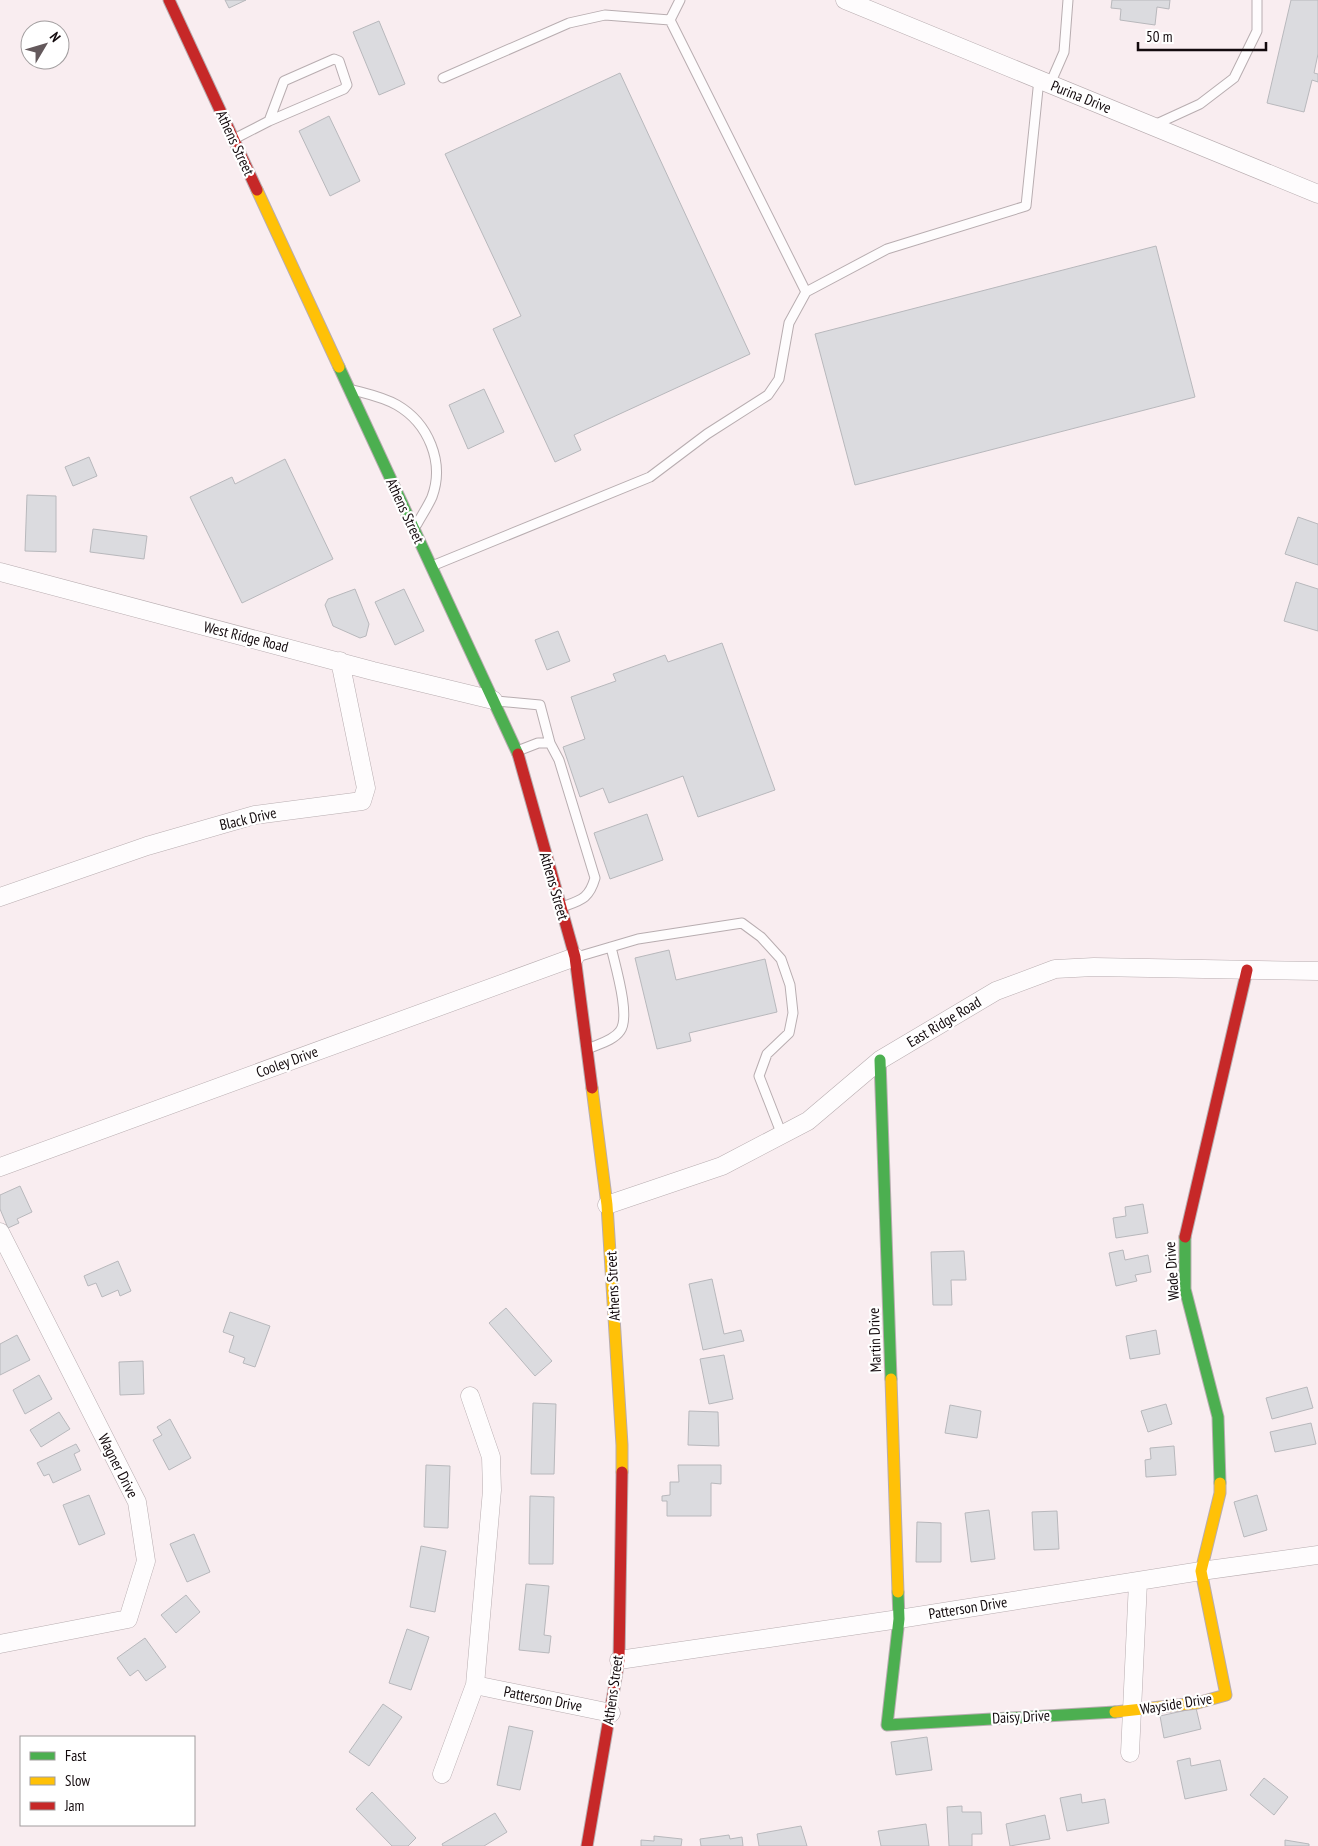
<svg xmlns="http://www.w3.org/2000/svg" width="1318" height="1846" viewBox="0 0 1318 1846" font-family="'PT Sans Narrow',sans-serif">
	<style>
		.building { fill: #dbdbdf; stroke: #b8b8bc }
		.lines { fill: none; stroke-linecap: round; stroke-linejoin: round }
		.lane-casing { stroke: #b8adb0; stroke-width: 11 }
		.street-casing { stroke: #b8adb0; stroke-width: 19 }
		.fast-casing { stroke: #b8adb0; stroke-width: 13 }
		.slow-casing { stroke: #b8adb0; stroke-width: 13 }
		.jam-casing { stroke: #b8adb0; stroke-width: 13 }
		.lane { stroke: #fefcfd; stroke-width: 9 }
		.street { stroke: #fefcfd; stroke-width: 18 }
		.fast { stroke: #4caf50; stroke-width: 11 }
		.slow { stroke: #ffc107; stroke-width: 11 }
		.jam { stroke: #c62828; stroke-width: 11 }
		.labels { text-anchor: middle; stroke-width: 4.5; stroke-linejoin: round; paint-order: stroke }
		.street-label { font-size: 15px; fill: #130a0d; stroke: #fff }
	</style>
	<rect width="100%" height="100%" fill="#f9edf0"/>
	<path class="building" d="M225,0h21l-17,8z
		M1112,0h58l-1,9 -12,-2 -2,18 -35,-5 1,-11 -10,-1z
		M1291,0h27v54l-4,19 4,1v8l-6,-2 -8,32 -37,-9z
		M379,21l26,63 -26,11 -26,-63z
		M620,73l130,281 -176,81 7,15 -26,12 -62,-133 28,-13 -76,-162z
		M329,116l31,65 -30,15 -31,-65z
		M1156,246l39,151 -340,88 -40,-151z
		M484,389l20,43 -36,17 -19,-44z
		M89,457l8,19 -24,10 -8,-19z
		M285,459l48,100 -91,44 -52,-106 42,-20 3,7z
		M27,495l29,1v56l-31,-1z
		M1298,517l20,7v41l-33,-11z
		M93,529l54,7 -3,23 -54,-7z
		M1296,582l22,7v42l-34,-10z
		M355,589l14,35 -3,12 -6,2 -27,-12 -8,-21 3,-6z
		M404,589l20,42 -29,14 -20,-43z
		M558,631l12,30 -23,9 -12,-30z
		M722,643l53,147 -77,27 -15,-41 -74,27 -6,-15 -23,9 -17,-50 22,-8 -14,-42 45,-16 -3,-7 52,-19 3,7z
		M647,814l16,46 -53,19 -16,-46z
		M669,950l7,30 89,-21 12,53 -88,21 2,8 -34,8 -22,-91z
		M20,1186l12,26 -15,7 2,4 -11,5 -8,-19v-14z
		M1143,1204l5,29 -32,5 -3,-20 13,-2 -1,-9z
		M1123,1250l2,10 23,-5 3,17 -16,3 2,6 -21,5 -7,-33z
		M964,1251l2,29h-15l1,25h-19l-2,-53z
		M118,1261l13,30 -11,5 -2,-6 -16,7 -6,-14 -8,3 -4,-10z
		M712,1279l12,55 17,-4 3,11 -41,9 -14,-66z
		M506,1308l46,53 -17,15 -46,-53z
		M230,1312l40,14 -15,41 -12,-4 2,-5 -16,-6 5,-16 -11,-4z
		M1156,1330l4,24 -30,5 -4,-23z
		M17,1335l13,25 -30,15v-31z
		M724,1355l9,44 -24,5 -9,-45z
		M143,1361l1,33 -24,1 -1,-33z
		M39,1375l13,24 -27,15 -12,-24z
		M1307,1387l6,21 -41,11 -6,-21z
		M533,1403l23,1 -2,70h-23z
		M1166,1404l6,20 -24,8 -7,-21z
		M950,1405l31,6 -4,27 -32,-5z
		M689,1411l29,1 1,34 -31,-1z
		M59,1412l11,17 -29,18 -11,-17z
		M170,1419l21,39 -22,12 -16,-30 9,-5 -5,-8z
		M1311,1423l5,21 -41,8 -5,-20z
		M76,1444l4,7 -6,3 7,16 -28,13 -4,-9 -5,2 -7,-13z
		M1174,1446l2,29 -30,2 -1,-17 6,-1 -1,-11z
		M426,1465l24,1 -2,62 -24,-1z
		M678,1465h43v19l-10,-1v33h-44v-15h-5v-5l8,-1v-13h9z
		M89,1495l16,39 -26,11 -16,-40z
		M1257,1495l10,35 -23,7 -10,-35z
		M530,1496l24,1 -1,67h-24z
		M989,1510l6,49 -24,3 -6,-49z
		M1057,1511l2,38 -25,1 -2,-38z
		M917,1522l24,1v39h-25z
		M194,1534l16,38 -23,10 -17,-38z
		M421,1546l25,5 -11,61 -25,-5z
		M526,1584l23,2 -5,49 7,1 -2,17 -30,-3z
		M186,1595l14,17 -24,21 -15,-18z
		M407,1629l22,8 -18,53 -22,-7z
		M145,1638l21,29 -20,14 -8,-11 -8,6 -13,-18z
		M383,1704l19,13 -33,49 -20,-14z
		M1196,1708l5,21 -37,9 -4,-22z
		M509,1726l24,5 -13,59 -23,-5z
		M927,1737l5,33 -36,5 -5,-33z
		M1190,1758l1,8 29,-6 7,30 -42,9 -8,-38z
		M1264,1778l24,19 -14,18 -24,-20z
		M372,1792l44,46 -8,8h-16l-36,-37z
		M1081,1794l1,9 23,-4 4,24 -42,8 -7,-33z
		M962,1806v6h19l1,22h-10v12h-23l-2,-39z
		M495,1813l12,19 -23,14h-41l-1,-2z
		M1045,1815l5,24 -40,7 -4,-22z
		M926,1824l3,22h-48l-3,-15z
		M801,1826l6,20h-48l-2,-12z
		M729,1835l1,4 12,-2 1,9h-42l-1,-7z
		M654,1836l28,3 -1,7h-40v-6l13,1z
		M1285,1840l24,4v2h-24z"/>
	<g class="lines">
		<defs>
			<path id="lane" d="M680,0l-10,20 136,272
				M443,78l126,-55 36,-8 65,5
				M1050,84l14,-32 4,-52
				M1152,126l48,-22 34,-26 23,-47v-31
				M234,139l35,-18 75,-32 3,-4 -8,-24 -5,-2 -50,22 -15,40
				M353,390c15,4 30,7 44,15 31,18 48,57 35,92 -4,9 -10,18 -15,27
				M432,566l218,-89 57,-43 61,-39 11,-16 10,-56 17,-31 81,-43 139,-43 13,-127
				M497,701l43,4 10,38
				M520,750l18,-7h12l9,17 36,118c-6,21 -14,22 -33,29
				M577,957l61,-18 104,-16 19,14 20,22 9,26 3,28 -4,20 -22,21 -8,22 23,59
				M590,1048c9,-4 24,-8 30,-17 11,-14 -5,-66 -9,-84"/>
			<path id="street" d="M845,0l473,194
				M0,572l373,99 120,29
				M0,897l147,-51 108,-31 107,-14 4,-13 -26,-127
				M0,1167l575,-210
				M607,1205l115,-39 86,-45 72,-61 116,-69 59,-22 39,-2 224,4
				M0,1232l137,270 9,59 -18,58 -128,25
				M619,1660l280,-41 302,-48 117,-16
				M475,1685l136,28
				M1130,1753l8,-171
				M442,1774l33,-89 17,-195 -1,-33 -21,-61"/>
			<path id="fast" d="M339,367l179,387
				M880,1060l11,319
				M1185,1237v52l33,128 2,66
				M898,1592l1,27 -12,106 228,-13"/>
			<path id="slow" d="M257,190l82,177
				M592,1088l15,117 15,240v27
				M891,1379l7,213
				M1115,1712l82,-9 29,-8 -25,-124 19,-78v-10"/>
			<path id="jam" d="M169,0l88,190
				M518,754l57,203 17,131
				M1185,1237l62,-267
				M587,1846l32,-186 3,-188"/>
		</defs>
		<use href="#lane" class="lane-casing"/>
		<use href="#street" class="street-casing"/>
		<use href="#fast" class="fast-casing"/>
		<use href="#slow" class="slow-casing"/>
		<use href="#jam" class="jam-casing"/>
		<use href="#lane" class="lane"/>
		<use href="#street" class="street"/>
		<use href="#fast" class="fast"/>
		<use href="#slow" class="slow"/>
		<use href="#jam" class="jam"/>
	</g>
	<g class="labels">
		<g class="street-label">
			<text transform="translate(1081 97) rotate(22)" y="5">Purina Drive</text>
			<text transform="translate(235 143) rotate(65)" y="5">Athens Street</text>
			<text transform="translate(405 511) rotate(65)" y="5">Athens Street</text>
			<text transform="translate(246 637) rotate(14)" y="5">West Ridge Road</text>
			<text transform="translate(248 819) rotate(-13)" y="5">Black Drive</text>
			<text transform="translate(554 886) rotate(74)" y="5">Athens Street</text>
			<text transform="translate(944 1022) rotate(-31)" y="5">East Ridge Road</text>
			<text transform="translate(287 1062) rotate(-20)" y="5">Cooley Drive</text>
			<text transform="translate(1172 1271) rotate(-94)" y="5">Wade Drive</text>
			<text transform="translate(613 1286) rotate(-93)" y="5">Athens Street</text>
			<text transform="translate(875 1340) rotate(-92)" y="5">Martin Drive</text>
			<text transform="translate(118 1466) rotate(63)" y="5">Wagner Drive</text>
			<text transform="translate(968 1608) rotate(-9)" y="5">Patterson Drive</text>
			<text transform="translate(613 1690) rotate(-82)" y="5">Athens Street</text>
			<text transform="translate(543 1699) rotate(11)" y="5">Patterson Drive</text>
			<text transform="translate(1176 1704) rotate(-9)" y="5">Wayside Drive</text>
			<text transform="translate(1021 1717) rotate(-3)" y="5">Daisy Drive</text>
		</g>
	</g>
	<rect x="20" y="1736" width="175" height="90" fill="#ffffff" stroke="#a19d9e"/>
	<rect x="30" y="1752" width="25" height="8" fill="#4caf50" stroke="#a19d9e"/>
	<text x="65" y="1761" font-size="15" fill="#130a0d">Fast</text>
	<rect x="30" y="1777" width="25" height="8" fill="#ffc107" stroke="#a19d9e"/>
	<text x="65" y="1786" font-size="15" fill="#130a0d">Slow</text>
	<rect x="30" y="1802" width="25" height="8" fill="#c62828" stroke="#a19d9e"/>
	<text x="65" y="1811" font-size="15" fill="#130a0d">Jam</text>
	<g transform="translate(45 45) rotate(52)"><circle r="24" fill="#ffffff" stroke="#a19d9e"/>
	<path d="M0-4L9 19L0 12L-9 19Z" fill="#64595c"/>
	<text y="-8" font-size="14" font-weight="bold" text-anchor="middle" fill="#130a0d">N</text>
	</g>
	<path d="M1138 42v8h128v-8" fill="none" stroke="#130a0d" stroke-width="2.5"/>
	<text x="1146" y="42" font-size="15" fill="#130a0d" stroke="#ffffff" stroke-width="4" paint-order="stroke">50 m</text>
</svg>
